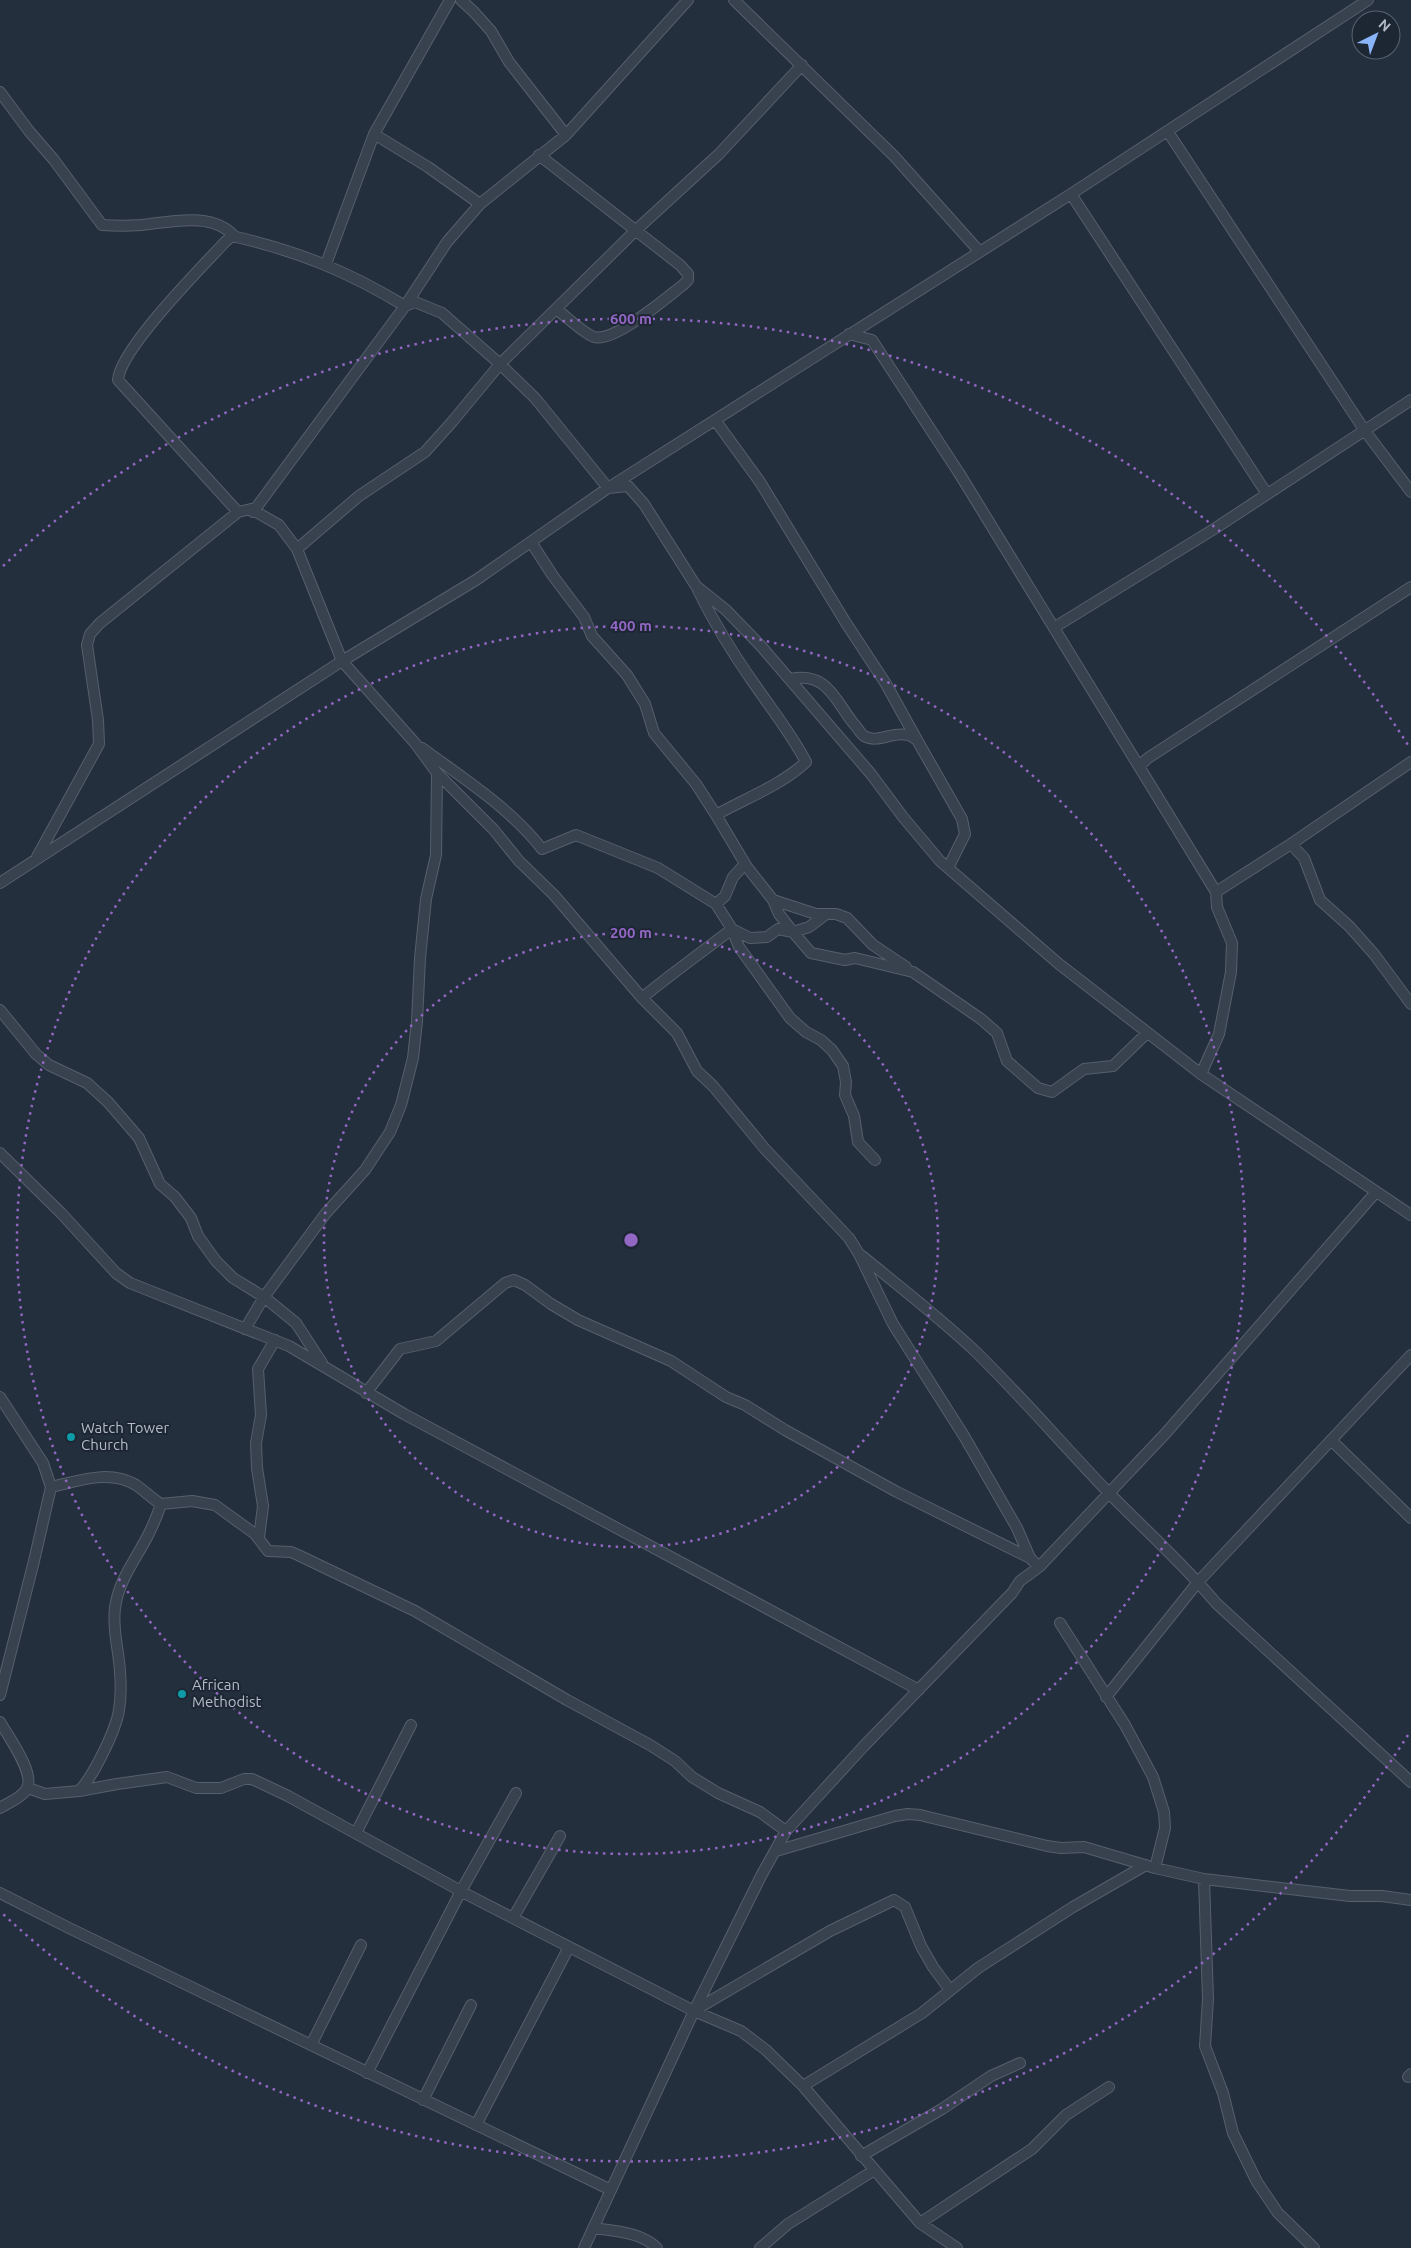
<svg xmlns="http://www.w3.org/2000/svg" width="1411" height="2248" viewBox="0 0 1411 2248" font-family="Ubuntu,sans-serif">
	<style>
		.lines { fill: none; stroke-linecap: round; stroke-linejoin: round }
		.minor-casing { stroke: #565f6c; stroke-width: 12 }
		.minor { stroke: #38414e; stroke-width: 10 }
		.ring { fill: none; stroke: #9266c3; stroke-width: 2.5; stroke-dasharray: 2.5 5 }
		.culture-dot { fill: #0f9aa8; stroke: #1d2633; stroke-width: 2 }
		.labels { text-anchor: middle; stroke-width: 4; stroke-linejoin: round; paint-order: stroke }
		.poi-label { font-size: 15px; fill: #b4bcc9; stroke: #1d2633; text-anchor: start }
		.centre { fill: #9266c3; stroke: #1d2633; stroke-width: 2.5 }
		.ring-label { font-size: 15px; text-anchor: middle; font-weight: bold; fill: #9266c3; stroke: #1d2633; stroke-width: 4; stroke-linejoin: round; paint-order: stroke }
	</style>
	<rect width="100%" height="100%" fill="#242f3e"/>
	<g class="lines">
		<defs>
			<path id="minor" d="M461,0l13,12 17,19 18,31 57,73
				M734,0l160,156 85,95
				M0,92l29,39 25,29 48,65c13,1 26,1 39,0 30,-3 72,-14 94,12
				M1168,132l197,299 46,61
				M374,134l54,33 52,37
				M539,155l141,110 8,9v6l-5,5c-17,13 -69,58 -89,52 -11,-4 -28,-21 -38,-28
				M1071,194l196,300
				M326,264l48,-130 76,-134
				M849,334l23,6 87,133 257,419 1,15 15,36 -1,29 -12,62 -18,40
				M715,420l45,62 86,141 40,61 31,56
				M253,512l152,-206 42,-64 33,-38 86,-69 122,-135
				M531,542l22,34 31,41 8,19 35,39 18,29 9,29 42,51 20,31c30,-17 64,-29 90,-53 -14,-27 -33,-51 -51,-77 -21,-30 -41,-62 -57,-95
				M297,549l62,-53 66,-44 27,-30 48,-58 135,-133 84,-77 83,-89
				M1055,627l159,-98 197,-129
				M790,679c38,-8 45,22 64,45 3,3 7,10 10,12 14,8 29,-5 43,-1 3,0 7,3 10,5l45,79 3,15 -17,34
				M422,748c42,31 88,60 120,101l34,-14 82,33 58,36 16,25 18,9 17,-1 11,-8 15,3 18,21 34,7 10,-2 58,14 68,47 16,14 10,28 31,27 14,4 32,-23 29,-3 34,-33
				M1139,766l9,-8 263,-171
				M716,815l31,52 26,33 43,14h20l11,4 26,27 33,22
				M1291,844l13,14 16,42 29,26 25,28 37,50
				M37,857l62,-113 -1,-24 -11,-75 3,-11 10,-11 138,-111
				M0,883l342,-222 134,-81 132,-92 463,-294 297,-194
				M1216,892l75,-48 120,-82
				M773,900l6,14 14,18 16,-5 16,-12
				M716,904l9,-8 8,-19 12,-13
				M642,998c29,-24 60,-46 90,-69l7,18 51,71 16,14 15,8 11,10 11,16 3,16 -1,13 9,21 4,26 17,18
				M0,1010l36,44 13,11 38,18 21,19 31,36 21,46 15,13 16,21 7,18 18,25 17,17 31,19 32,26 26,40
				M0,1153l61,60 55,60 14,10 159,63 115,68 515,276
				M862,1256c38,31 77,61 113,95 46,45 88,94 133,141 36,37 75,71 108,111l195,179
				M245,1329l19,-32 62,-84 39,-43 25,-38 11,-27 12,-47 4,-37 3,-63 6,-59 10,-44 1,-82
				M366,1393l34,-44 36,-8 69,-58 9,-3 11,5 26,19 27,16 93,41 55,36 19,8 40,25 112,62 133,66
				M0,1397l43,66 8,24 -17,74 -34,134
				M1331,1440l80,78
				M51,1487c28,-6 58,-18 85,-2 9,6 16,14 25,19l31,-3 23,4 40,29 13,17 23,1 7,3 117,56 152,89 83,45 25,16 17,16 26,16 42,19 26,19
				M259,1538l4,-32 -6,-38 -1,-25 5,-28 -3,-46 17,-29
				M1039,1567l-9,-9 -13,-30 -53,-92 -71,-112 -34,-70 -10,-16 -84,-89 -52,-63 -16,-15 -20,-38 -35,-35 -88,-103 -35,-34 -25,-31 -57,-57 -22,-30 -73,-82 -45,-112 -18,-24 -28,-16 -13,3 -120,-132c2,-31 83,-112 107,-138l7,-6c66,15 115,35 173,70l10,-4 27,11 58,51 35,34 73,90 20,-2 16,18 52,82 30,24 34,35 111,129 32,43 37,44 119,103 142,110 210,141
				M1060,1623l65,102 28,52 11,35 1,16 -10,40
				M1106,1697l92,-115 213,-227
				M0,1722c8,14 37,53 26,68 -5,8 -18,13 -26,18
				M28,1788l17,6 34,-3 38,-7 50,-7 29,11h25l23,-9h8l36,17 180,99 226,116 47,20 25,19 37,36 117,137 37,25
				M79,1791c14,-14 37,-61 40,-81 2,-12 2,-26 1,-38 -1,-22 -8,-42 -5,-64 4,-31 24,-52 36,-79 4,-8 7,-16 10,-25
				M356,1833l55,-108
				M776,1851l119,-35 13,-2 12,1 127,31 14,2 23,-1 71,21 49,11 146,17h32l29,4
				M1204,1879l4,120 -3,47 3,8 15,39 10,40 24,49 21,31 36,35
				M0,1893l69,35 542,262
				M513,1918l47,-82
				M695,2010l135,-79 64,-31 11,7 16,39 12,21 17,23
				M311,2045l50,-100
				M367,2073l94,-182 55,-98
				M1408,2077l3,-3
				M803,2086l119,-73 56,-45 95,-61 73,-42
				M423,2100l48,-95
				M476,2125l93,-178
				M861,2156l81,-47 49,-33 29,-13
				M920,2223l112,-74 34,-34 43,-28
				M593,2228c22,3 48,4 64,20
				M584,2248l110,-237 67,-135 25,-45 77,-84 149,-154 8,-12 19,-14 126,-133 211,-242
				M760,2248l28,-24 85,-53"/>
		</defs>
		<use href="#minor" class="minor-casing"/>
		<use href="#minor" class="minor"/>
	</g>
	<g class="ring">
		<circle cx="631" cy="1240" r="307"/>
		<circle cx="631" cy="1240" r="614"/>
		<path d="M1408 1735A921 921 0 0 1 3 1914M3 566A921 921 0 0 1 1408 745"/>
	</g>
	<g class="culture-dot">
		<circle cx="71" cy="1437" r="5"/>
		<circle cx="182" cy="1694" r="5"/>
	</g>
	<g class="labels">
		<g class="poi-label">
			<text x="81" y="1433">Watch Tower<tspan x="81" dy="17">Church</tspan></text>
			<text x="192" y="1690">African<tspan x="192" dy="17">Methodist</tspan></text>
		</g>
	</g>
	<circle cx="631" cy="1240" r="8" class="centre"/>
	<g class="ring-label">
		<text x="631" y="324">600 m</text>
		<text x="631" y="631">400 m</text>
		<text x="631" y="938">200 m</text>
	</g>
	<g transform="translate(1376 35) rotate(42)"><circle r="24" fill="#1d2633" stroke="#59626f"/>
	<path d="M0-4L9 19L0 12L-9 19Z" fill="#8ab4f8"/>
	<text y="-8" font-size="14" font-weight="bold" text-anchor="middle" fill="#b4bcc9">N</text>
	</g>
</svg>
